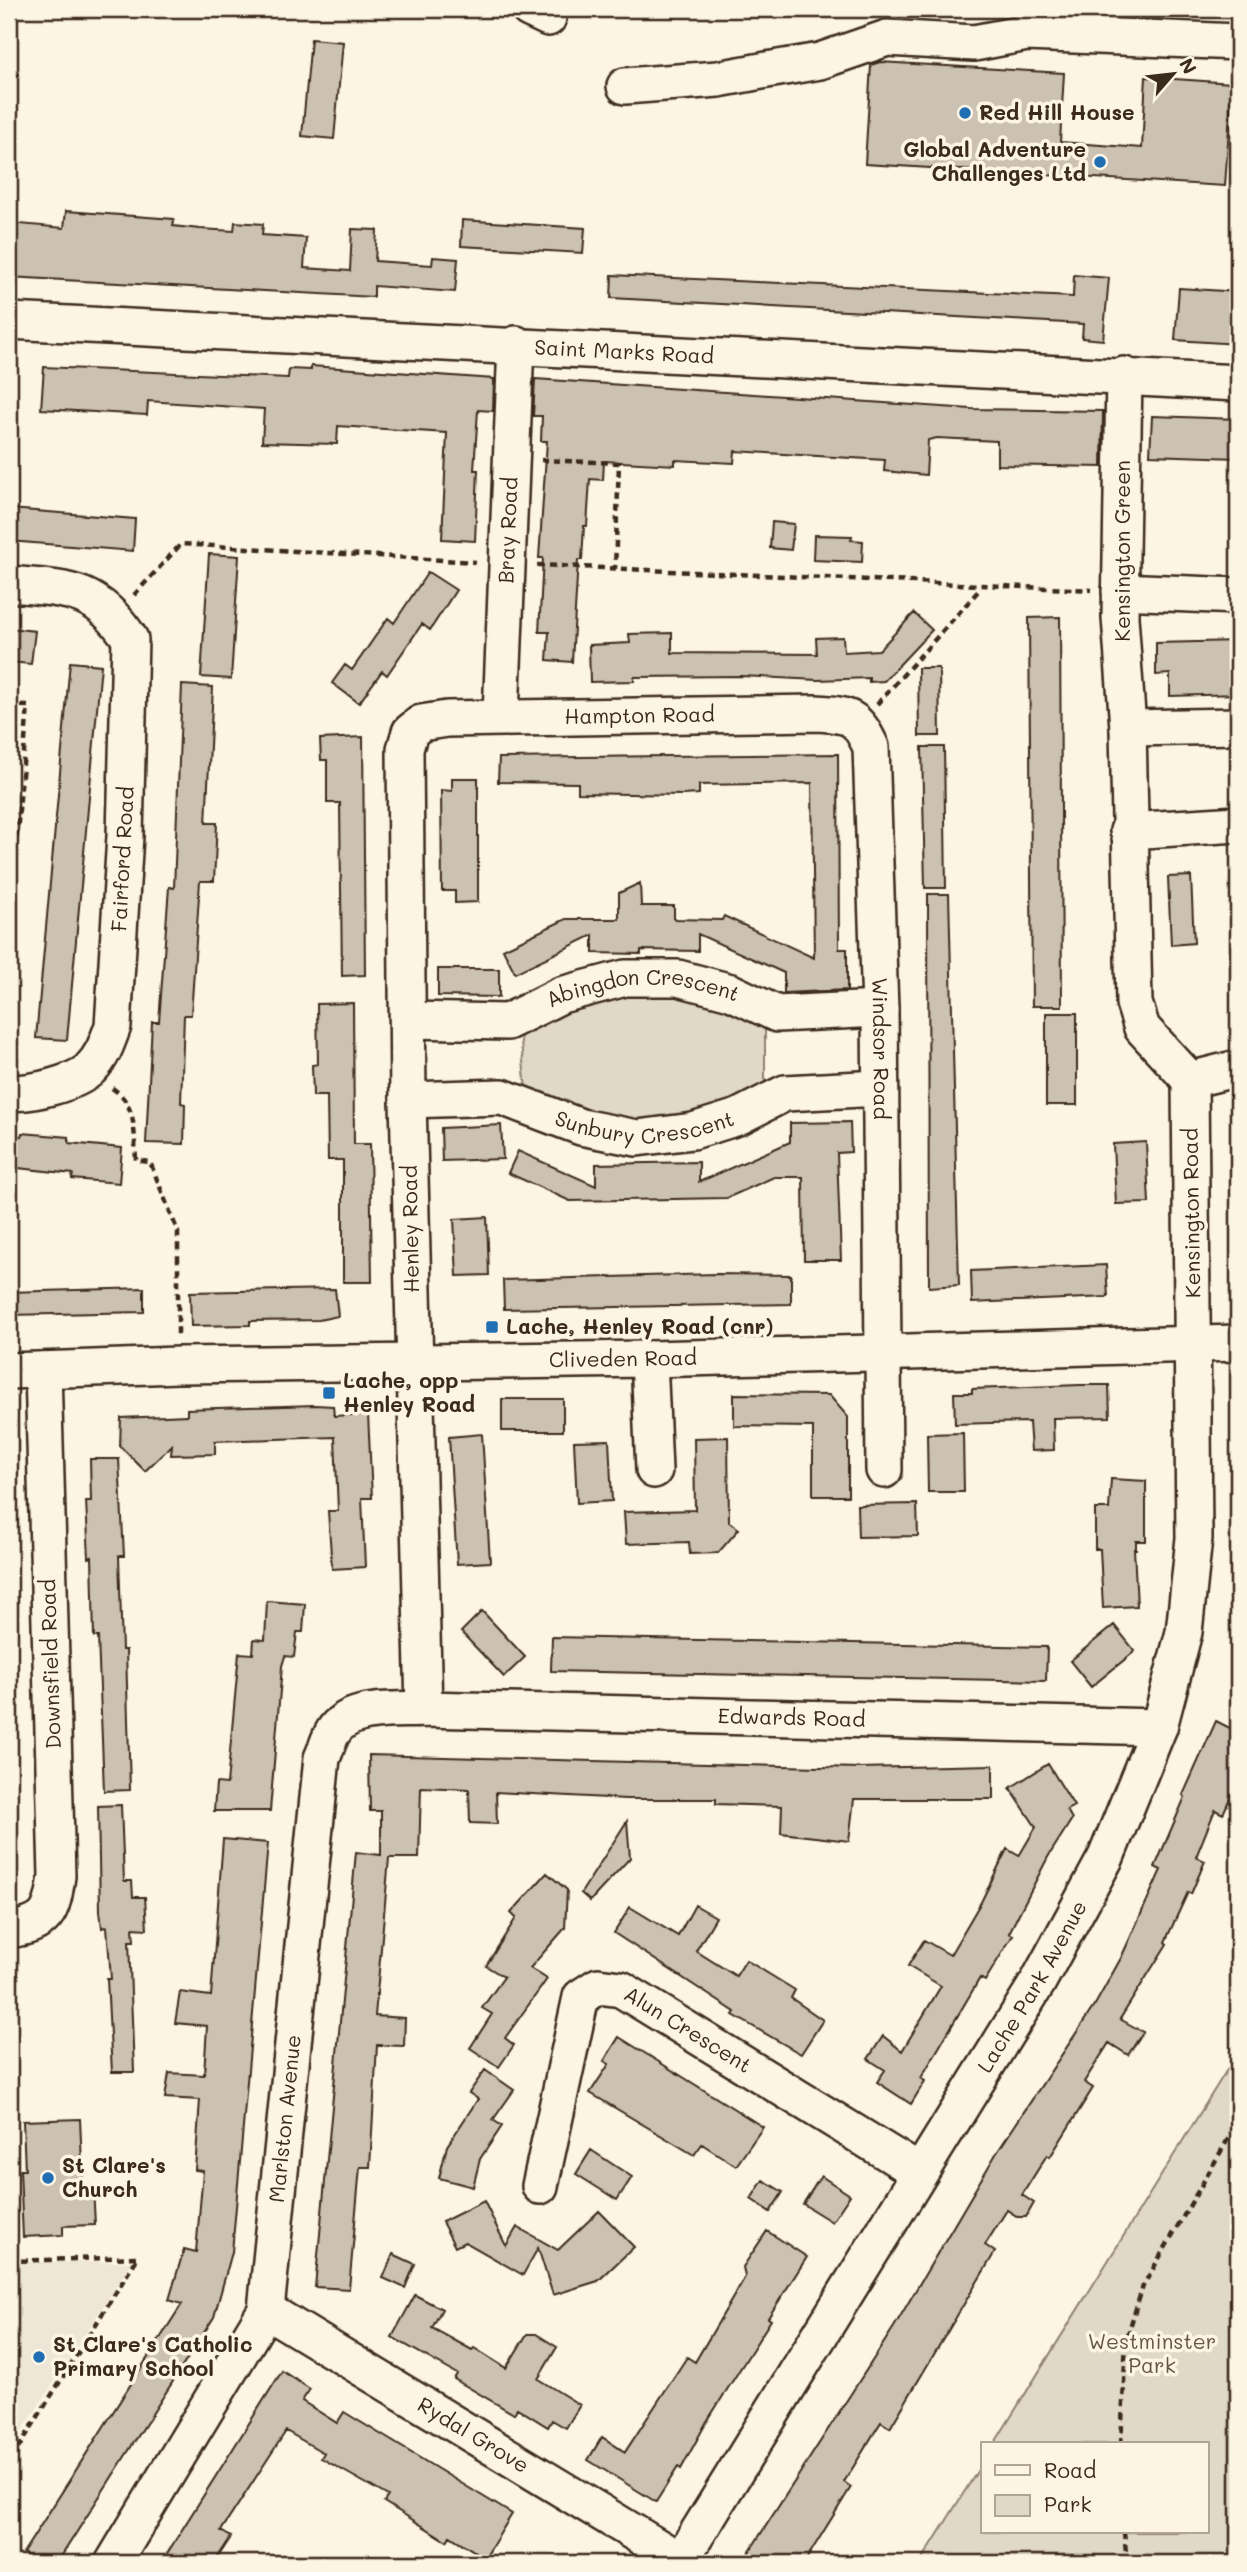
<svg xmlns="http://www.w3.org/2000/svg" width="1247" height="2572" viewBox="0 0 1247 2572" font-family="Mali,sans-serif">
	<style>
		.built { fill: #eee6d6 }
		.green { fill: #e0d8c8; stroke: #8e8173; stroke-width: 2 }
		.building { fill: #ccc2b3; stroke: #3b2a1e; stroke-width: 2 }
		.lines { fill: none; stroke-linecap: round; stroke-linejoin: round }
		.minor-casing { stroke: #3b2a1e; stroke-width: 40 }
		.path { stroke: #3b2a1e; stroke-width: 4.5; stroke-dasharray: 7 5; stroke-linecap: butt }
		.minor { stroke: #fcf5e5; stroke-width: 35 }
		.poi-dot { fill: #1f6fb2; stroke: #fcf5e5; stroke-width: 2.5 }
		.labels { text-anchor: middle; stroke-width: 7; stroke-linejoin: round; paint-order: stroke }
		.poi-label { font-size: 21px; font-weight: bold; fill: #3b2a1e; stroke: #fcf5e5; text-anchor: start }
		.street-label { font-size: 21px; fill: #3b2a1e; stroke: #fcf5e5 }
		.park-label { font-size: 21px; fill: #645648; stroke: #fcf5e5 }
	</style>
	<rect width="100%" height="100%" fill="#fcf5e5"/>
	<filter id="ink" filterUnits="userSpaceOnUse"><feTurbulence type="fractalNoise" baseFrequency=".0143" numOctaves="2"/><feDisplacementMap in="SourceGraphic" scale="14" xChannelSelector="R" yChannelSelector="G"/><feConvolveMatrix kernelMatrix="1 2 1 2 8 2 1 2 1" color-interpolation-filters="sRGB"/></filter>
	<g filter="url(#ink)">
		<path class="built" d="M9,2262h123l-123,189z"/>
		<path class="green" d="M667,992l26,3 72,28v64l-22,14 -92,24 -38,-4 -87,-32 -6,-56 54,-30z
			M1238,2052v511h-318l63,-101v70h224v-88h-213z"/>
		<path class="building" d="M311,39l32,3 -9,97 -32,-3z
			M880,62l184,11 -4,69 82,6 4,-71 86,6 -7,103 -360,-22 6,-99z
			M66,211l108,8 -1,7 27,3 34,2 1,-9 28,2 -1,11 44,3 -2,30 46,3 2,-42 25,1 -2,31 57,4 1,-8 25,2 -3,33 -81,-6v11l-365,-20v-54l55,5z
			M462,220l123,8 -2,25 -122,-7z
			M612,275l461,22 1,-22 35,3 -6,62 -21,-2 1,-14 -472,-26z
			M1179,288l59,4v52l-63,-4z
			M311,366l183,13 -1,32 -15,-1 -4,60h4l-3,71 -33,-2 5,-106 -109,-7 -1,18 -75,-2 2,-33 -116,-8 -1,14 -106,-6 3,-42 244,11 1,-9 22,1z
			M535,379l436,30 132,2 -1,56 -105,-2v-24l-60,-3 -9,2 -2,35 -42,-4 1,-11 -150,-9 -1,12 -59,-3v5l-71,-4 -1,19 -13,-1 -3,47h-3l-2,34h-4l-6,102 -25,-2 2,-28h-10l4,-74h-4l8,-117h-6l1,-25h-9z
			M1152,416l86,3v39l-88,-3z
			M10,509l125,10 -2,32 -124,-10z
			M772,522l22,2 -3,26 -21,-2z
			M814,535l38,1 -1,4 12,1 -1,21 -49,-2z
			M209,554l30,2 -8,123 -30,-2z
			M428,572l28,18 -26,40 -8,-6 -35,51 -5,-4 -23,32 -27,-20 13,-18 7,5 36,-52 6,5z
			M914,613l18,17 -48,51 -15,1v-4l-51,2 -77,-4 -107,1v4l-44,1 -1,-37 41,-2 -1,-9 43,-1v20l145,1 -1,-16 27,-1 1,15 35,-2z
			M1060,617l2,389h-30l-3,-388z
			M9,628l26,3 -4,33 -22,-2z
			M1238,641v53l-68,2v-22l-14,1v-32z
			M70,662l31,3 -34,375 -31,-2z
			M918,668h21l1,68h-21z
			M182,685l31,2 -7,136h11l-3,58h-14l-9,134h-7l-3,88 4,1 -1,40 -38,-1 6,-121h7l10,-135 5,1z
			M363,737l2,238 -23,1 -2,-173h-13v-43h-6l-1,-21z
			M922,747h22l2,141h-21z
			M838,754l1,195h8v41l-63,3v-20l-86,-39v17l-57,-1v4l-48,-1v-18l-78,38 -12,-24 63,-30h53v-26l21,-10 1,23h33v13l48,1 2,-4 90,42 -2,-175 -113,2v9l-17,1 -104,-2v-10l-80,-1 1,-24z
			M452,778h26v124l-23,1v-12h-13l-1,-101 11,1z
			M1191,876l3,67 -23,2 -3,-68z
			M928,894h21l10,391 -30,2z
			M438,969h61v28l-61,-1z
			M353,1003l1,141h16l2,138h-29v-122h-15l-1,-64h-14l-1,-31 6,-1 -1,-60z
			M1046,1013h31v92h-31z
			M850,1122l1,30 -14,1 4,107h-37l-1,-83h-29l-47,21 -157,3 -62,-28 10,-22 78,35v-22l103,-2v20l91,-40v-19z
			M501,1125l2,34 -61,2 -1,-33z
			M22,1133l47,4v6l53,5 -3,35 -47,-4 1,-5 -64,-7v-33l13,2z
			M1146,1142l3,61 -33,1 -3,-60z
			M487,1217l2,58 -32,1 -3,-57z
			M1106,1265l2,32 -136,6 -1,-32z
			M716,1274l75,1v29l-287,5 -1,-29z
			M144,1288v24l-135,3v-23z
			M335,1289l3,27 -19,4 -69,1v4l-59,1 -1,-34z
			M1080,1385h29l1,32 -57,1 1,32 -23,1 -2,-29 -74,2 -1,-31h18v-4z
			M734,1394l95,1 19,22v79h-35v-69l-79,-1z
			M502,1399h61v32h-61z
			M315,1405l18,1 1,10 34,-2 4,84h-10l3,69 -33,2 -4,-58h10l-3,-74 -120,4v13l-44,1 1,-10 -27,26 -25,-25 1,-28 66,-3v-6z
			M963,1433l1,59h-36l-1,-58z
			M482,1434l8,128 -33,2 -8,-127z
			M728,1437l1,85 10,7 -21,24 -28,1 -1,-12 -63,2 -2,-32 71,-2 -1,-72z
			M609,1440l3,61 -35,2 -3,-62z
			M90,1459h29l5,97h-5l3,94h4l4,140 -26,1 -6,-154h-4l-2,-80 -3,1 -3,-57h5z
			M1111,1479l35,2v60h-10v8h-2l3,57 -34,2 -3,-59h-5v-40h14z
			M917,1504l1,32 -60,1 -1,-32z
			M267,1601l38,3 -2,28h-6l-3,25 -9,-1 -3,10 -12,145h-56l2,-28 11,1 12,-131 14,1 1,-15 11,1z
			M482,1611l43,46 -21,20 -43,-45z
			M1114,1625l21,26 -44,36 -21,-26z
			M552,1637l495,10 -1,34 -495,-10z
			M1216,1721l22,11v48l-15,34 -8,-4 -19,47 9,4 -14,33 -3,-2 -23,50 2,2 -47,75 23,13 -15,23 -19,-12 -25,39 9,6 -43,69 -3,-2 -25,40 12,8 -8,14h-8l-11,-7 -22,35 10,7 -105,176 -9,-6 -37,60 7,5 -47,76h-62l152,-236 102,-173 100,-151 25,-45 40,-88 -6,-3 30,-70 -2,-2z
			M369,1755l490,13 134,-3v34h-139l-5,42 -68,-8 1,-27 -66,-2v-5h-90l-130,-7 1,32 -27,-1 -1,-34 -48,-2 -2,71h-30l-14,158 30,2 -1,28 -27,-1 -7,122h-10l-11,122 -34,-2 41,-435 25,3v-44h-11z
			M1048,1764l26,42 -7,4 5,9 -24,38 -39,76 4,2 -28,46 -5,-3 -59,100 4,3 -14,23 -34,-22 8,-12 -17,-11 15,-23 19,15 39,-65 -33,-20 16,-26 26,15 31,-53 26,-53 12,7 17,-29 -26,-39z
			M121,1805l3,76h8l1,16h12l2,32 -14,-1 1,13h-5l5,131h-22l-5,-93h4l-4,-52 -5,1 -2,-17 -2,-105z
			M627,1821l3,37 -40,43 -9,-8z
			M223,1839l45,4 -36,409 -18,65 -157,246h-18l-16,-10 159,-249 -13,-4 15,-51 12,3 7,-81 -8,-1 5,-70 -35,-2 4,-25 35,2 3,-49 -32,-3 5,-31 31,4z
			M547,1873l20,17 -2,38 -35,40 17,11 -42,59 9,7 -15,22 -29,-19 22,-34 -10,-6 22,-31 -18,-11 30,-48 -5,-5z
			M695,1905l21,12 -20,34 40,25 10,-16 49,30 -4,8 32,22 -22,34 -68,-39 2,-3 -121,-79 16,-26 48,29z
			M619,2037l144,90 -27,39 -34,-22 -8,11 -104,-62 19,-29 -5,-3z
			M485,2070l29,20 -21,30 9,6 -22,33 -7,28 -34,-9 8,-32 31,-47 -9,-6z
			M80,2119l3,68 10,-1 2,39 -32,1v9l-40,2 -3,-67h5l-2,-49z
			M591,2150l41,27 -15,23 -41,-26z
			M821,2176l29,19 -18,27 -29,-18z
			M763,2180l20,12 -13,20 -19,-13z
			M484,2201l22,45 11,-19 41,23 41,-39 35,36 -36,34 -45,14 -15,-47 -15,27 -58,-33 -10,5 -13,-25z
			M767,2231l40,26 -39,61 3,2 -65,103 -25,46 -3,-2 -22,35 -68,-42 14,-23 23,15 62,-95 8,5 50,-85 -2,-10z
			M393,2254l22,10 -10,24 -22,-10z
			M415,2295l27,14 -10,19 40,22 2,-2 32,20 21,-34h9l21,13 -19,32 42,26 -14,23 -14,-8 -4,7 -31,-19 -3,6 -60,-35 3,-5 -65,-37z
			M282,2371l28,18 -8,12 35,22 7,-11 168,102 -27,44 -35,-22 -3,5 -63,-39 4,-6 -67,-38 3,-5 -38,-22 -65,100 10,6 -17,26h-53z"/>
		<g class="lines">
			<defs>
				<g id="minor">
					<path d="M529,9l19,9"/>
					<path d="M625,86l93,-7 49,-9 53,-9 67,-23 87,5 53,-10 211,9"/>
					<path id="s1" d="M9,321l1229,62"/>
					<path d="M1124,375l-4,242 8,111 6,275 8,25 48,52"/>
					<path d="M9,584c57,5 87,3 121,55l-5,197 -12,190c-6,16 -10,30 -23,43 -13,14 -62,26 -81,23"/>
					<path d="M1120,591l118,5"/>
					<path id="s2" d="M501,716l15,-372"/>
					<path d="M1128,728l110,-2"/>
					<path d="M1128,831l110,-7"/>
					<path id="s3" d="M408,1020l99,2 54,-27 64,-17h53l53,14 46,22 103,-5"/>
					<path d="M1190,1080l48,-12"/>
					<path id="s4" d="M408,1100l94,-3 79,30 56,11 56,-7 45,-14 47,-24 95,-5"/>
					<path d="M649,1359l5,111"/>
					<path id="s5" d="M9,1371l169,-6 471,-6 589,-16"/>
					<path id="s6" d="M424,1709l-16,-609 -3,-351 5,-17 11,-9 26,-4 368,-6c35,2 41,2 56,34l9,262 4,461"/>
					<path d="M9,1930c39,-6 43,-17 48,-54l-14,-506"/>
					<path id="s7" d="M540,2186l41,-189 17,-11 23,3 298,183"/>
					<path id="s8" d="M266,2310l415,251"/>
					<path id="s9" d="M113,2563l153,-253 56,-552c4,-8 6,-18 11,-26 16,-27 64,-21 91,-23l735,18"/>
					<path id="s10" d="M679,2563l359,-581 68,-125 53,-130 25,-95 10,-94 -4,-458"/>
				</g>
			</defs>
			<use href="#minor" class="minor-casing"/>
			<path class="path" d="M541,460l78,3 -4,106
				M537,565l555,25
				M134,595l47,-51 295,18
				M877,704l104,-116
				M9,705l19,1 -19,219
				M112,1088c25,16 22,45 24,72l14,2 28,70v104
				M9,2261l129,-4 -129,206
				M1121,2444l5,-104 17,-54 95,-164
				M1124,2532l3,31"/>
			<use href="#minor" class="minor"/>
		</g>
	</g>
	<g class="poi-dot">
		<circle cx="965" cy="113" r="7"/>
		<circle cx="1100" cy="162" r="7"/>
		<rect x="485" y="1320" width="14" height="14" rx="3.5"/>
		<rect x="322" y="1386" width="14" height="14" rx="3.5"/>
		<circle cx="48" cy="2178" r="7"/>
		<circle cx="39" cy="2357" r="7"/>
	</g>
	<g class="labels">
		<g class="poi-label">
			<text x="979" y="120">Red Hill House</text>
			<text x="1086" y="157" text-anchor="end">Global Adventure<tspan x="1086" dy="24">Challenges Ltd</tspan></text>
			<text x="506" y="1334">Lache, Henley Road (cnr)</text>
			<text x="343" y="1388">Lache, opp<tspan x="343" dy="24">Henley Road</tspan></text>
			<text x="62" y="2173">St Clare's<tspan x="62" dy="24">Church</tspan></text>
			<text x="53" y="2352">St Clare's Catholic<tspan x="53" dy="24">Primary School</tspan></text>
		</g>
		<g class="street-label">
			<text dy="7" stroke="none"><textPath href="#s1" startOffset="616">Saint Marks Road</textPath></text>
			<text dy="7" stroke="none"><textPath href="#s2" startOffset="186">Bray Road</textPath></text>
			<text transform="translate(1123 551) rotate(-90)" y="7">Kensington Green</text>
			<text dy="7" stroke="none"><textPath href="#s6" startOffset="1211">Hampton Road</textPath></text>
			<text transform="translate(123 859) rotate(-87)" y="7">Fairford Road</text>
			<text dy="7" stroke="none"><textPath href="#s3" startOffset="243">Abingdon Crescent</textPath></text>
			<text dy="7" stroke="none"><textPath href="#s6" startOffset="1760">Windsor Road</textPath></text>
			<text dy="7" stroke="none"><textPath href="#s4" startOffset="243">Sunbury Crescent</textPath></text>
			<text transform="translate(1192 1213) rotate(-91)" y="7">Kensington Road</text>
			<text transform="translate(411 1229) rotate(-91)" y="7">Henley Road</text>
			<text dy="7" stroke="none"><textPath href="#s5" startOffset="614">Cliveden Road</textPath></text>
			<text transform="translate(51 1664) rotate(-92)" y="7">Downsfield Road</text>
			<text dy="7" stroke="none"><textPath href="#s9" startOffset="1344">Edwards Road</textPath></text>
			<text dy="7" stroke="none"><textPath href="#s10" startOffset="676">Lache Park Avenue</textPath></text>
			<text dy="7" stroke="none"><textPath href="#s7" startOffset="315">Alun Crescent</textPath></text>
			<text dy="7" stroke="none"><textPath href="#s9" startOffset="488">Marlston Avenue</textPath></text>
			<text dy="7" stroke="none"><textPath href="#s8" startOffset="242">Rydal Grove</textPath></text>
		</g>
		<g class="park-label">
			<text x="1152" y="2349">Westminster<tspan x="1152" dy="24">Park</tspan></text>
		</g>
	</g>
	<rect width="1247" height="2572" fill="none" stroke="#fcf5e5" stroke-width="35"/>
	<rect x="18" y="18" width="1212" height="2537" fill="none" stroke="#3b2a1e" stroke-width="2.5" filter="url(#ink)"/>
	<rect x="981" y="2442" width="228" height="91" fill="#fcf5e5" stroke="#afa495" stroke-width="2"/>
	<rect x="995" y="2465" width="35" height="10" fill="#fcf5e5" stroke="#afa495" stroke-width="2"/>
	<text x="1044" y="2478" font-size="21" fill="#3b2a1e">Road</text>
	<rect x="995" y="2495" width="35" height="21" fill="#e0d8c8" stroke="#afa495" stroke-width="2"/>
	<text x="1044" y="2512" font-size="21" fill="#3b2a1e">Park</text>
	<g transform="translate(1173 74) rotate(62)" stroke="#fcf5e5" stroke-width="5" paint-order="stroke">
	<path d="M0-5L12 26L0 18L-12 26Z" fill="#3b2a1e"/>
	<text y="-10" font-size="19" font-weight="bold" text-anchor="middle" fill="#3b2a1e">N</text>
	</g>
</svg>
